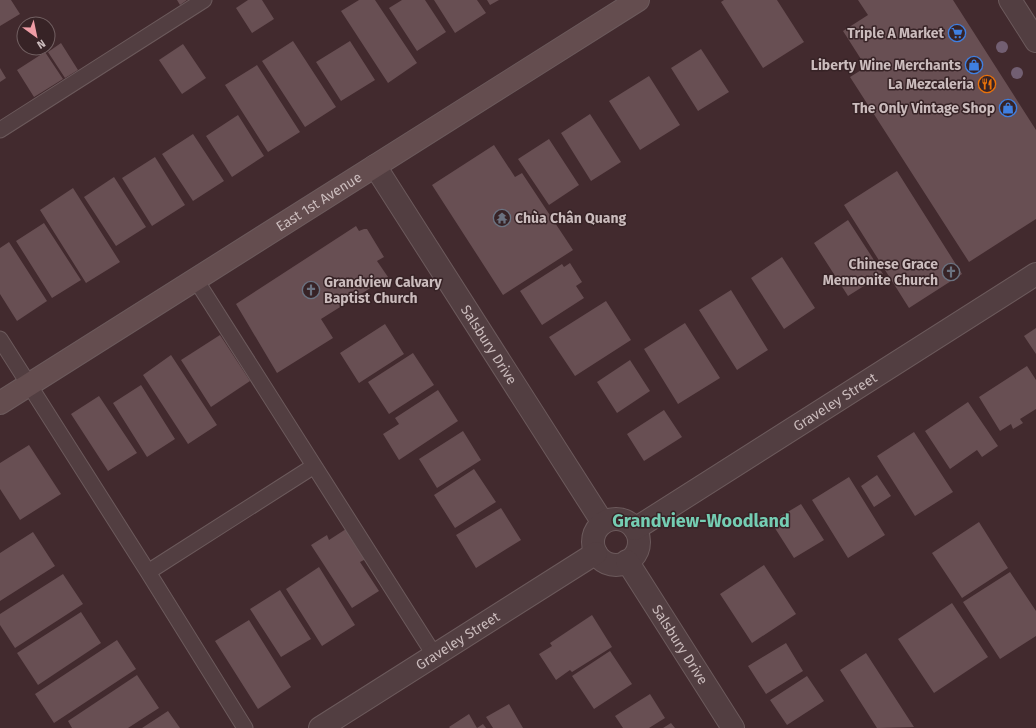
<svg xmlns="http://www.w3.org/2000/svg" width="1036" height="728" viewBox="0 0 1036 728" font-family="'Fira Sans',sans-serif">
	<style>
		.building { fill: #684f53 }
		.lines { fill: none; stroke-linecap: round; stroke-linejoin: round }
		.service-casing { stroke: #6c5a5c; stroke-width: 17 }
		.minor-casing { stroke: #6c5a5c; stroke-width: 24 }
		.tertiary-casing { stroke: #6c5a5c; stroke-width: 24 }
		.secondary-casing { stroke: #6c5a5c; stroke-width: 24 }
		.service { stroke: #523e41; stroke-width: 15 }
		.minor { stroke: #523e41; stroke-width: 22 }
		.tertiary { stroke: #523e41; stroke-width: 22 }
		.secondary { stroke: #644d4f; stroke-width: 22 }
		.tree { fill: #725f72 }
		.labels { text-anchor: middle; stroke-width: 3; stroke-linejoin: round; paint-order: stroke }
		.poi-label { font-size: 14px; font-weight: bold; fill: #cbbcbd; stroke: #372326; text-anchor: end }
		.street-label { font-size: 14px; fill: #cbbcbd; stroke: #372326 }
		.district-label { font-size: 18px; font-weight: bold; fill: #75cdb3; stroke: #372326 }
	</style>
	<rect width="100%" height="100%" fill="#422a2e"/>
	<path class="building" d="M0,0h11l9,14 -20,12z
		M177,0h10l-7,5z
		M248,0h14l12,19 -22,14 -16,-25z
		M359,0h16l42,63 -29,20 -47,-72z
		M402,0h23l21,32 -29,19 -28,-43z
		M434,0h43l9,13 -31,20z
		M487,0h12l-9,5z
		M724,0h53l27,42 -41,26 -42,-66z
		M858,0h95l83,130v89l-67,43 -119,-185 16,-10 -23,-36 25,-16z
		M293,41l43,66 -31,20 -43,-66z
		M350,41l25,39 -34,21 -25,-39z
		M61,43l17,27 -13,8 -17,-26z
		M183,44l23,34 -24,16 -23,-34z
		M701,49l28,43 -31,19 -27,-43z
		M45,52l18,27 -29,18 -17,-27z
		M257,65l43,67 -32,20 -43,-67z
		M0,68l6,10 -6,4z
		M649,76l31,49 -40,25 -31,-49z
		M590,114l31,48 -30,19 -30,-48z
		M238,115l26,41 -32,21 -26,-41z
		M193,134l31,47 -31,20 -31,-47z
		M549,139l30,46 -30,20 -31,-46z
		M494,145l21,32 7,-4 51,77 -70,45 -71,-110z
		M155,157l30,48 -33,21 -30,-48z
		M897,171l65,103 -53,34 -65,-103z
		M114,177l32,50 -30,19 -32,-49z
		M73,188l47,74 -34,21 -46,-73z
		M848,220l35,54 -35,22 -34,-53z
		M44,223l37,57 -29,18 -36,-57z
		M356,226l3,5 5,-2h3l17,28 -7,4 11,16 -67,42 12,19 -56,35 -41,-69z
		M9,242l38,59 -30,20 -17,-27v-46z
		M782,257l33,51 -31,21 -33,-51z
		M570,263l12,19 -6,4 8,12 -42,27 -22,-34 42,-27 2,3z
		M731,290l37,60 -31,20 -38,-60z
		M606,301l25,39 -56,36 -26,-39z
		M685,323l35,55 -42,26 -34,-55z
		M385,324l19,30 -45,29 -19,-30z
		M1036,328v26l-12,-18z
		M220,335l30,46 -39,26 -30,-47z
		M413,353l21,32 -45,29 -21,-32z
		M171,355l46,70 -29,19 -45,-69z
		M630,360l20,31 -33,22 -20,-31z
		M1027,366l9,14v29l-16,10 3,4 -10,6 -2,-5 -11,7 -21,-34z
		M141,385l34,54 -28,18 -34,-54z
		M438,390l20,31 -59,39 -16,-26 16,-10 -4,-6z
		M99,396l38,57 -29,18 -37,-57z
		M968,402l30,44 -16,11 -5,-7 -27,19 -25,-38z
		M664,410l18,27 -38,24 -17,-27z
		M463,431l18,29 -44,28 -18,-29z
		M914,432l39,60 -38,24 -38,-60z
		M29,445l32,49 -41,26 -20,-31v-26z
		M474,469l22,33 -41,26 -21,-33z
		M877,475l14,21 -17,11 -13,-21z
		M849,477l36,58 -37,23 -36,-58z
		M801,504l23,36 -30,18 -23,-36z
		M501,508l20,32 -45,28 -20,-33z
		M979,522l29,46 -46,30 -30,-45z
		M346,529l20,30 -6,3 19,29 -27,17 -41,-63 16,-10 2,5z
		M33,532l22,34 -55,35v-48z
		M764,565l32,49 -44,29 -32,-49z
		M319,567l36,58 -33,21 -36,-57z
		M1010,572l26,39v25l-36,23 -37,-57z
		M63,574l20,30 -68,44 -15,-23v-11z
		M280,590l31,49 -30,18 -31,-48z
		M952,603l36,54 -54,36 -36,-54z
		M81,612l20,31 -63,42 -21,-32z
		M592,615l20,32 -40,25 -2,-2 -14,10 -17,-26 13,-8 -2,-3z
		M249,620l42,67 -33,22 -43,-68z
		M117,640l19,29 -82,54 -19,-29z
		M786,643l17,28 -37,23 -18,-28z
		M610,651l22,33 -38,25 -22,-33z
		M866,653l48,74 -37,1 -37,-58z
		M137,675l22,33 -31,20h-56l-4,-7z
		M807,676l17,25 -37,24 -17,-25z
		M650,694l15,24 -16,10h-26l-8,-12z
		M509,704l14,24h-30l-7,-11z
		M168,711l12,17h-38z
		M469,714l8,14 6,-4 3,4h-36l-1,-1z
		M671,723l4,5h-12z"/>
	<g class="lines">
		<defs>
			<path id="service" d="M0,130l204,-130
				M196,280l239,376
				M0,339l148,233 97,156
				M148,572l166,-106"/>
			<g id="minor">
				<path id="s1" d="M375,166l228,357"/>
				<circle cx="616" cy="542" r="23"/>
				<path id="s2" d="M635,529l401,-255"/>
				<path id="s3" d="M627,561l106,167"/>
				<path id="s4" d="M320,728l276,-175"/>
			</g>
			<path id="tertiary" d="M1010,0l26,41"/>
			<g id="secondary">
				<path id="s5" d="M0,403l638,-403"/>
			</g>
		</defs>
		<use href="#service" class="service-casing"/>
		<use href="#minor" class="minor-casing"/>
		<use href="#tertiary" class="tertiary-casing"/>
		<use href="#secondary" class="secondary-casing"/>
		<use href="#service" class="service"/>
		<use href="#minor" class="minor"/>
		<use href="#tertiary" class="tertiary"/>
		<use href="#secondary" class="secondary"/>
	</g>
	<g class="tree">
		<circle cx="1002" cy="47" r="6"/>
		<circle cx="1017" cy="73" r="6"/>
	</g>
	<defs>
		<symbol id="supermarket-ring" viewBox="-11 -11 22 22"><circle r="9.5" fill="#372326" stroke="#3f7fe0" stroke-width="1.5"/><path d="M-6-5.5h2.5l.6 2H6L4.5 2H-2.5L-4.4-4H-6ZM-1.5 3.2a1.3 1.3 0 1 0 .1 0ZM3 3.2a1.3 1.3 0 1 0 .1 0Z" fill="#3f7fe0"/></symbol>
		<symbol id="shop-ring" viewBox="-11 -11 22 22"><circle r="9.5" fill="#372326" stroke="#3f7fe0" stroke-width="1.5"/><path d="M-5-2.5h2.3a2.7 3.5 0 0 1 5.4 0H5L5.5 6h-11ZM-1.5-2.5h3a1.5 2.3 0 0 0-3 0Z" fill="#3f7fe0"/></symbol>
		<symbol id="restaurant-ring" viewBox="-11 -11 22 22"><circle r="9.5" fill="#372326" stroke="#e8710a" stroke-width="1.5"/><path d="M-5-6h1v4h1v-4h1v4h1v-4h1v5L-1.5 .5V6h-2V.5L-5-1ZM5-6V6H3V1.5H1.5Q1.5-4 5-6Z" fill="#e8710a"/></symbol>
		<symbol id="temple-ring" viewBox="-11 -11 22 22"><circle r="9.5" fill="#372326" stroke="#6b7280" stroke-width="1.5"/><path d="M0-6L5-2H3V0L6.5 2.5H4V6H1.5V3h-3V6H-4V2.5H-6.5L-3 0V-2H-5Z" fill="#6b7280"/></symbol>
		<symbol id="church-ring" viewBox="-11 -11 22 22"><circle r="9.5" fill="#372326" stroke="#6b7280" stroke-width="1.5"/><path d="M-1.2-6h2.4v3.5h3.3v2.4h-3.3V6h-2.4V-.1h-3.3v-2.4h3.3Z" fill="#6b7280"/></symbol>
	</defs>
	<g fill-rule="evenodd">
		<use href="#supermarket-ring" x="947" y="23" width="20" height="20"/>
		<use href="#shop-ring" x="964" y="55" width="20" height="20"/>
		<use href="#restaurant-ring" x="977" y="74" width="20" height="20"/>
		<use href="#shop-ring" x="998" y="98" width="20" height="20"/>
		<use href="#temple-ring" x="492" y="208" width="20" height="20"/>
		<use href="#church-ring" x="941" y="262" width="20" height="20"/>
		<use href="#church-ring" x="301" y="280" width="20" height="20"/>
	</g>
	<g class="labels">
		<g class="poi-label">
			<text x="944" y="38">Triple A Market</text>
			<text x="961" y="70">Liberty Wine Merchants</text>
			<text x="974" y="89">La Mezcaleria</text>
			<text x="995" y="113">The Only Vintage Shop</text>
			<text x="515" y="223" text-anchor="start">Chùa Chân Quang</text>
			<text x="938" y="269">Chinese Grace<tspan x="938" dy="16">Mennonite Church</tspan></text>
			<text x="324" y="287" text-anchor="start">Grandview Calvary<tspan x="324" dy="16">Baptist Church</tspan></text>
		</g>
		<g class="street-label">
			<text dy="5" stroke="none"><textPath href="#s5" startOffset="377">East 1st Avenue</textPath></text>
			<text dy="5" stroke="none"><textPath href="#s1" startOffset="212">Salsbury Drive</textPath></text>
			<text dy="5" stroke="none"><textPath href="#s2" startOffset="237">Graveley Street</textPath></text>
			<text dy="5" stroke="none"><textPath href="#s4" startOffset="163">Graveley Street</textPath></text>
			<text dy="5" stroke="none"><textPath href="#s3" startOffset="99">Salsbury Drive</textPath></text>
		</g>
		<g class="district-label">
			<text x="701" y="527">Grandview-Woodland</text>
		</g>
	</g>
	<g transform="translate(36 36) rotate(147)"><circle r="19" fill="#372326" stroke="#726062"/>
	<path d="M0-3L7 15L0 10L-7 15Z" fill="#ef9da6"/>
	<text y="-6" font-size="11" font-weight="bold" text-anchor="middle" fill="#cbbcbd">N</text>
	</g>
</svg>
